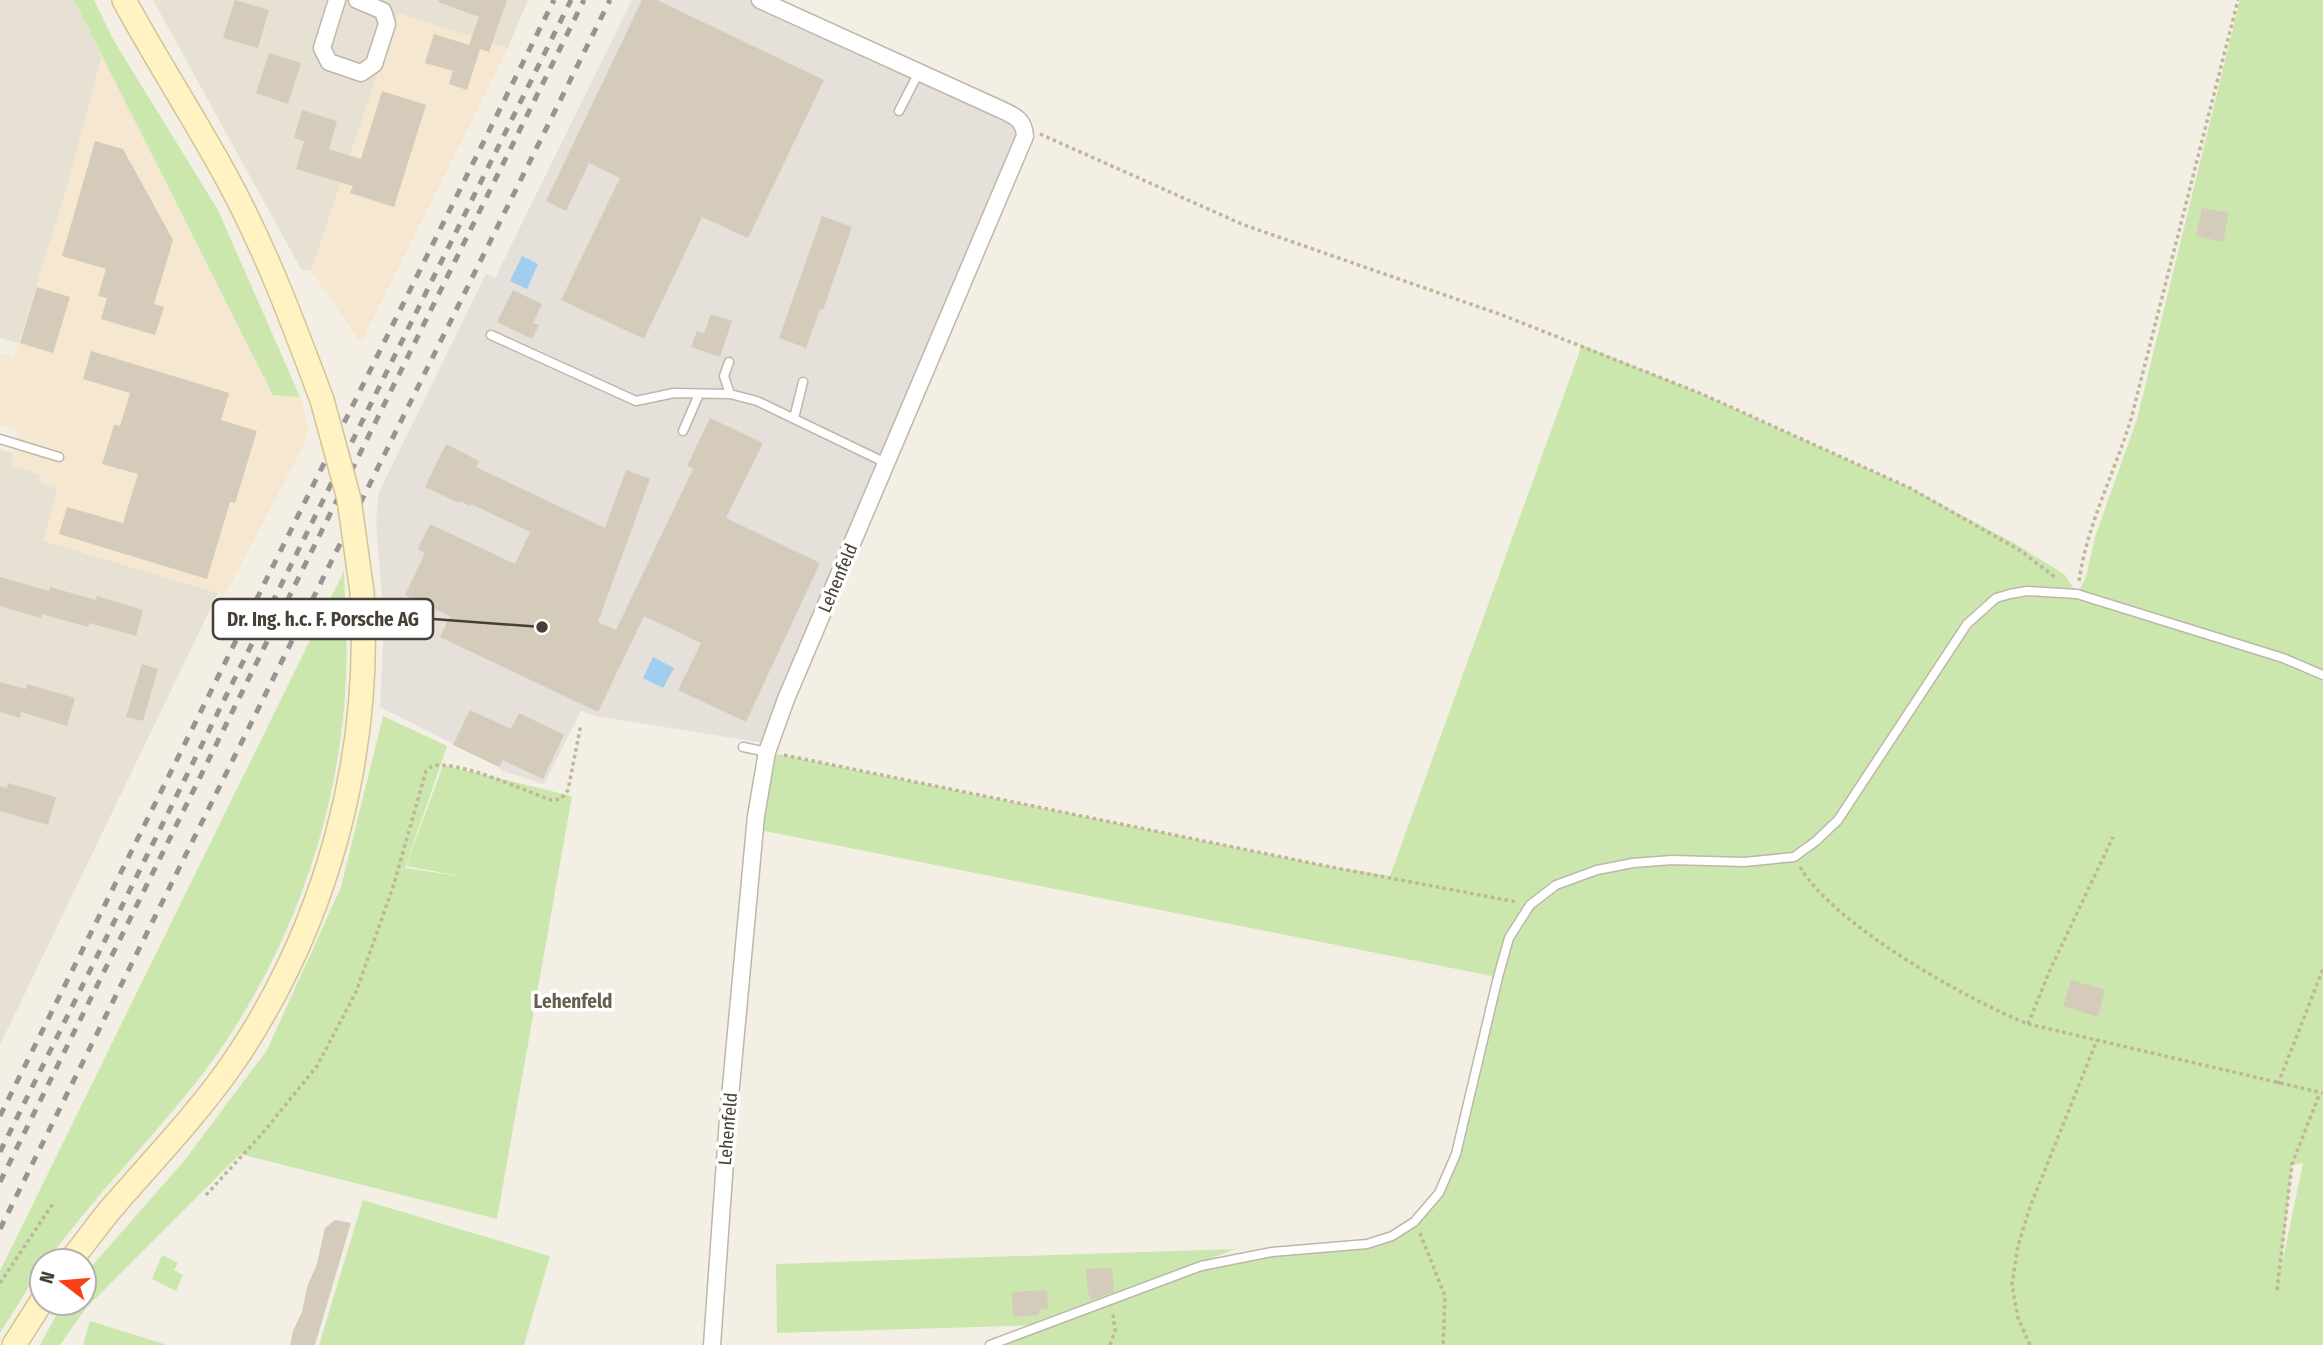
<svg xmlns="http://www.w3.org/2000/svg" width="2323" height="1345" viewBox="0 0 2323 1345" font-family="'Fira Sans Condensed',sans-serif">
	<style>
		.residential { fill: #e7e1d3 }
		.commercial { fill: #f5e7d0 }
		.industrial { fill: #e5e0da }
		.green { fill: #cbe7ae; fill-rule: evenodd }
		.water { fill: #a1cdf0 }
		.building { fill: #d4cbbb }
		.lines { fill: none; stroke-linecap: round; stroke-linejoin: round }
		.service-casing { stroke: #beb7a8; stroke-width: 11 }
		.minor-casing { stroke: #beb7a8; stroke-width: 19 }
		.secondary-casing { stroke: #d3c495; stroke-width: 26 }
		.path { stroke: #c0b499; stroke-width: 3.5; stroke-dasharray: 3.5 3.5; stroke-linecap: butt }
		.service { stroke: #fff; stroke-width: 8 }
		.minor { stroke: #fff; stroke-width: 16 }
		.secondary { stroke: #fff2c3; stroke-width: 23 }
		.rail { stroke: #959595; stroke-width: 5; stroke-dasharray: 9 9; stroke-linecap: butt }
		.secondary-bridge-casing { stroke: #d3c495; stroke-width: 26; stroke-linecap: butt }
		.secondary-bridge { stroke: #fff2c3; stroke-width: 23 }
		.labels { text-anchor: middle; stroke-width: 7; stroke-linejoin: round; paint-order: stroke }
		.street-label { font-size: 18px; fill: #453f35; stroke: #fff }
		.neighbourhood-label { font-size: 19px; font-weight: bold; fill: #685e4c; stroke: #fff }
		.leader { fill: none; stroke: #453f35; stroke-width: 2.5 }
		.callout-dot { fill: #453f35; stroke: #fff; stroke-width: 2.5 }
		.callout { fill: #fff; stroke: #453f35; stroke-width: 2.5 }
		.callout-label { font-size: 19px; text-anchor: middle; font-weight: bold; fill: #453f35 }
	</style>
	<rect width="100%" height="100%" fill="#f3efe5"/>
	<path class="residential" d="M0,0h74l28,56 -34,128 -49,159 -19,-5z
		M153,0h375l-20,48 -110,-34 -87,257 -10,-2z
		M0,449l13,4 -2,13 30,8 17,15 -14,52 174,52 -218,452z"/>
	<path class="commercial" d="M398,13l110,35 -147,295 -50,-72z
		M102,56l171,338 27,3 8,31 -4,16 -79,151 -181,-54 13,-52 -18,-6 1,-9 -29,-8 8,-36 -19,-5v-71l14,3 54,-173z"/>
	<path class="industrial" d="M632,0h124l244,119 24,7 -260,617 -168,-27 -15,-5 -37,73 -42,-13 -3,-4 -119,-60 4,-85 -8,-102 3,-28 107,-218 9,4z"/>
	<path class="green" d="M74,0h20l20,41 104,169 82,187 -27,-2z
		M2240,0h83v1345h-1333l50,-20 -263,8 -1,-69 459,-15 -83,33 84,-25 131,-13 47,-22 25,-29 17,-39 41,-177 -743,-148 13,-77 559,114 64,10 192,-531 120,49 208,94 104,55 50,31 13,20 9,-17 9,-40 42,-118zM2303,1163l-22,105 11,-103z
		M344,571c1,35 4,71 2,106 -5,132 -53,268 -128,376 -35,49 -76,93 -115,138 -20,23 -38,47 -57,70h-4v5l-42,67v-62z
		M383,716l64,30 -42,122 60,9 -59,-11 37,-101 129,31 -75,423 -257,-65 -154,154 -26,37h-20l23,-42h21v-28l100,-114 83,-111 74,-163z
		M363,1200l187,56 -26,89h-205z
		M162,1255l16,8 -4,7 9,5 -7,16 -24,-12z
		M90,1321l77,24h-84z"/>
	<path class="water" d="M522,256l16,8 -11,25 -17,-8z
		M653,657l21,11 -11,20 -20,-10z"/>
	<path class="building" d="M235,0l34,10 -11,38 -35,-10z
		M439,0h68l-18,52 -9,-3 -13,41 -18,-6 4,-13 -28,-8 9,-29 35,11 10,-28 -41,-15z
		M642,0h15l167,80 -76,158 -46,-21 -58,122 -83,-39 59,-122 -31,-15 -23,48 -20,-10z
		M269,53l32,10 -13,41 -32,-11z
		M382,91l44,14 -32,102 -44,-14 3,-7 -57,-17 8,-28 -10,-3 8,-28 35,11 -8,28 32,10z
		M95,141l28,8 50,91 -19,64 10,3 -9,28 -54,-16 6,-21 -9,-2 8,-27 -44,-13z
		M2202,208l27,5 -6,29 -27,-6z
		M822,216l30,11 -29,83 -3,-1 -14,39 -27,-10z
		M37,287l33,10 -17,56 -33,-10z
		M513,290l29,14 -9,19 6,2 -7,14 -35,-17z
		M711,314l21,7 -12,36 -29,-10 6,-16 7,2z
		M91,351l138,42 -8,27 36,11 -22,72 -5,-1 -23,77 -148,-45 8,-27 56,16 15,-49 -36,-10 12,-39 6,1 10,-33 -47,-14z
		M710,418l53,25 -37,75 94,45 -74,159 -68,-32 23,-47 -57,-27 -46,96 -158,-75 10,-21 -45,-21 20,-42 -7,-4 12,-25 85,40 15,-32 -59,-28 -1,2 -10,-5 -1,2 -34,-16 21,-43 33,17 -3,6 129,61 21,-58 24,9 -52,143 18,8 77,-161 -6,-3z
		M0,577l49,14 1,-4 46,13 1,-4 46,14 -7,26 -47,-13 -1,4 -46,-13 -1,4 -41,-12z
		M142,664l16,5 -15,52 -17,-4z
		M0,682l26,7 1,-5 48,14 -8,28 -46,-14 -1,6 -20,-6z
		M470,710l41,19 8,-16 45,22 -21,44 -40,-19 -4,7 -46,-22z
		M8,783l48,14 -8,28 -48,-14v-25l7,2z
		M2071,980l34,10 -7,27 -35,-11z
		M335,1220l16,3 -36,122h-25l3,-14 9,-19 5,-25 10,-23 8,-36z
		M1112,1268l2,24 -23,8 -3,-8 -2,-23z
		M1047,1290l1,19 -9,1v5l-26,2 -1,-25z"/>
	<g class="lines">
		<defs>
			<path id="service" d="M899,111l20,-39
				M491,335l145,66 38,-8 56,1
				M729,362l-5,14 6,18 27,7 129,62
				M794,418l9,-36
				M683,431l16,-37
				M0,439l59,18
				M743,747l24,5
				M990,1345l211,-79 71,-14 95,-8 25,-8 22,-14 25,-29 17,-39 42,-177 11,-39 21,-33 26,-20 41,-15 36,-7 39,-3 72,2 50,-5 22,-16 22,-21 129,-196 29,-26 14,-4 17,-3 50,3 206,64 40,17"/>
			<path id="minor" d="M337,0l-15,48 7,14 32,11 13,-9 13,-40 -4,-13 -26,-11
				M712,1345l16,-226 28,-303 11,-64 19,-53 239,-563c-1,-16 -10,-20 -23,-26l-242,-110"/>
			<path id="secondary" d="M124,0c33,61 71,119 104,180 38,70 66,145 94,220
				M70,1261c16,-19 30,-40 46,-58 41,-47 84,-92 119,-143 92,-137 137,-303 127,-468
				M14,1345l28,-44"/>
		</defs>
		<use href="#service" class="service-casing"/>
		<use href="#minor" class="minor-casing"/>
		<use href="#secondary" class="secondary-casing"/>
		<path class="path" d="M1040,134l204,91 258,90 200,79 208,94 111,63 35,27
			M2079,581c8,-56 35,-107 52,-162l107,-419
			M784,755l542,111 191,36
			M1800,867c34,58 166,132 228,157l295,69
			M2028,1024l22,-54 63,-133
			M2278,1084l45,-115
			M206,1195l55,-60 56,-69 39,-74 37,-105 33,-116c4,-4 7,-6 14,-6 32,1 80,24 111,35l10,-1 7,-9 13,-66
			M1420,1233l25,63 -2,49
			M0,1283l54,-81
			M2277,1290l15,-126 28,-71
			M1110,1345l5,-14 -2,-18
			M2030,1345l-12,-27 -6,-33 6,-39 12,-39 67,-167"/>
		<use href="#service" class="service"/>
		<use href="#minor" class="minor"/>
		<use href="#secondary" class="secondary"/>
		<path class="rail" d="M0,1116l554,-1116
			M0,1152l571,-1152
			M0,1182l584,-1182
			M0,1229l610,-1229"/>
		<defs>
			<path id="secondary-bridge" d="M322,400l27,99 13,93"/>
		</defs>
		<use href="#secondary-bridge" class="secondary-bridge-casing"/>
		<use href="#secondary-bridge" class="secondary-bridge"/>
	</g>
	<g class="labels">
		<g class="street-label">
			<text transform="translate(838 578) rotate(-67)" y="6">Lehenfeld</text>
			<text transform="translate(728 1129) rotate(-85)" y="6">Lehenfeld</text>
		</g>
		<g class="neighbourhood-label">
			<text x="573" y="1008">Lehenfeld</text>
		</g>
	</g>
	<path class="leader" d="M542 627L433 619"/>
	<circle class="callout-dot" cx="542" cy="627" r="7"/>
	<rect class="callout" x="213" y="599" width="220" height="40" rx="7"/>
	<g class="callout-label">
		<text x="323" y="626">Dr. Ing. h.c. F. Porsche AG</text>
	</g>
	<g transform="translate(63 1282) rotate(286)"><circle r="33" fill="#ffffff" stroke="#b5b2ae" stroke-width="2"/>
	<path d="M0-5L12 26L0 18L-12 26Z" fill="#fa3f15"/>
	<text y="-10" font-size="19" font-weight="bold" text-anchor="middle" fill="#453f35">N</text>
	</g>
</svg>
